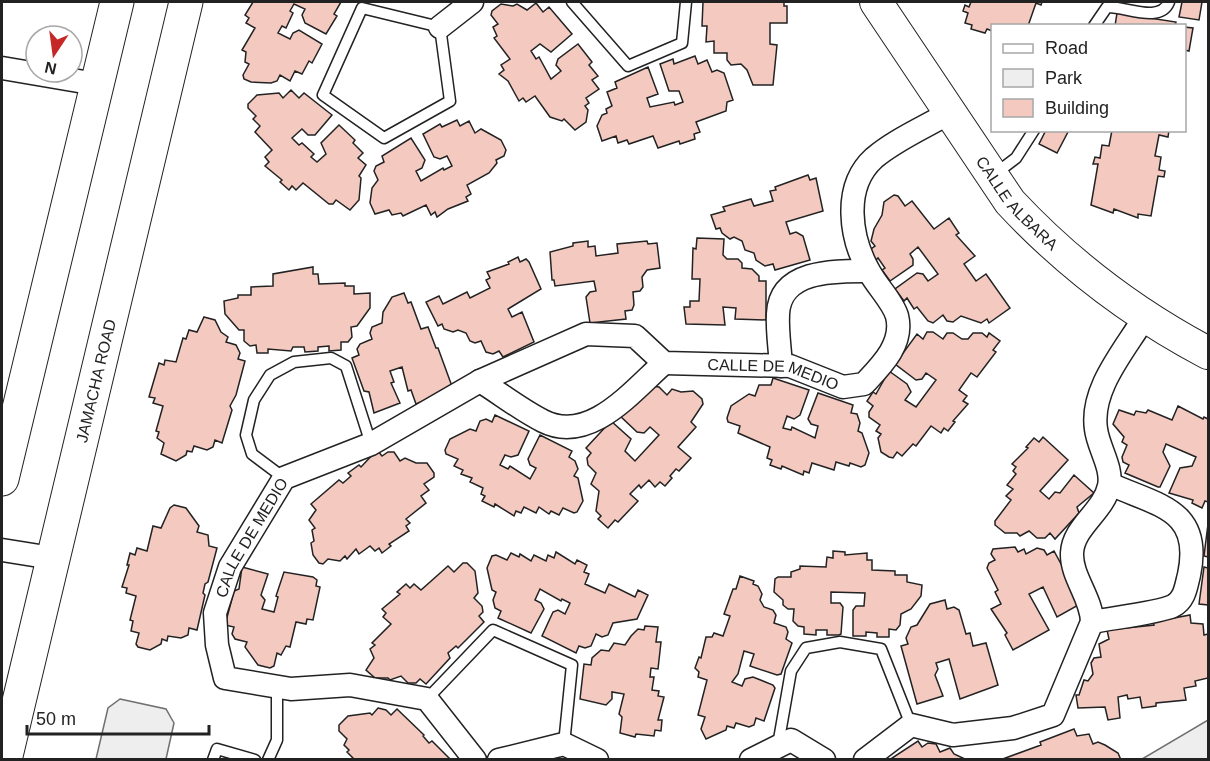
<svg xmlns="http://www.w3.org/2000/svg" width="1210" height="761" viewBox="0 0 1210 761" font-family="Arial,sans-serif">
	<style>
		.green { fill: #eee; stroke: #6f6f6f; stroke-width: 1.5 }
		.building { fill: #f3c9c0; stroke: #222; stroke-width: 1.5 }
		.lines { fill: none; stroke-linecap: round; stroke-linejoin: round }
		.lane-casing { stroke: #222; stroke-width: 13 }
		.street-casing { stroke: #222; stroke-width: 25 }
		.secondary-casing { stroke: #222; stroke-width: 34 }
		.primary-casing { stroke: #222; stroke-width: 35 }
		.lane { stroke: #fff; stroke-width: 10 }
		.street { stroke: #fff; stroke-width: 22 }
		.secondary { stroke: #fff; stroke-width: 32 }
		.primary { stroke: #fff; stroke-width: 33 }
		.labels { text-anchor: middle; stroke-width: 4.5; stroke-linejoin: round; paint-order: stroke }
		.street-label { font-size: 16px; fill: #222; stroke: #fff }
	</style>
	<rect width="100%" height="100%" fill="#fff"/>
	<path class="green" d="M120,699l46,10 8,14 -8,36h-70l12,-51z
		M1208,720v39h-66z"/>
	<path class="building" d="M253,2h88l-7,12 3,2 -11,18 -21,-11 -3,-8 3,-6 -11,-5 -4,7 3,2 -7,15 -4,-2 -4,7 12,6 3,-6 6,-3 23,14 -10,19 -3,-2 -7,13 -7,-3 -5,10 -10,-6 -3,6 -6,2 -20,-1 -7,-3 -1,-4 6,-11 -4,-2 1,-10 -4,-2 13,-22 -9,-5 3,-5 -4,-3z
		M703,2h81v4h3v17h-17v21l7,1 -4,40h-20l-6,-15 -6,-6 -10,1 -4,-5v-7h-13v-12l-8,1 1,-16h-5z
		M971,2h71l-1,3 -5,-2 -8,23h-36v5l-5,-2 -2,4 -14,-4 1,-4 -7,-2 3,-10 -5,-2 2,-6 4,2z
		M1182,2h20l-3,18 -20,-3z
		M536,3l7,9 6,-5 23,27 -21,18 -11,-8 -9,7 5,8 3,-2 12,22 10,-8 -5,-6 2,-6 20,-15 14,18 -3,3 9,11 -6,4 7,9 -13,9 3,5 -4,3 3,4 -2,12 -11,8 -11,-11 -2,2 -12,-4 -15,-21 -9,6 -3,-4 -4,3 -11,-20 -9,-7 5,-4 -3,-5 9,-6 -16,-21 3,-2 -4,-9 5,-3 -7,-9 1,-4 9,-7 12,2 4,-2 10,6z
		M1117,13l59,9 -1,4h-60z
		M1184,27l9,1 -4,23 -5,-1z
		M695,56l3,8 9,-4 5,12 5,-2 7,3 9,27 -6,2 -1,9 -30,11 4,10 -6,2 1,5 -15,5 -1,-3 -21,7 -5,-12 -24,8 -2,-4 -9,3 -2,-7 -14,5 -5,-15 5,-11 5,-2 -1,-4 6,-3 -5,-14 10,-4 -2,-6 33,-15 10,27 -11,4 3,9 24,-5 1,3 8,-3 -4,-11h-10l-9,-27 13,-5 1,5z
		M291,90l8,8 5,-5 28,22 -17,20h-7l-6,-6 -10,9 7,7 3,-2 12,11 -3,3 6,5 9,-8 -5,-11 18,-18 16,15 -2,3 10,10 -5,5 8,7 -7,11 2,2 -2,22 -9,10 -14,-10 -3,4h-4l-26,-21 -7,7 -4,-4 -3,4 -9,-8 2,-2 -17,-14 4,-4 -4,-5 7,-7 -17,-18 5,-6 -7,-7 3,-3 -8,-8v-4l9,-9 22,-2 4,5z
		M457,120l3,6 9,-5 6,12 6,-4 20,11 5,10 -2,6 -8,4 1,3 -8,10 -22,12 4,9 -5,3 2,4 -20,8 -11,8 -2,-5 -4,3 -5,-10 -23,11 -2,-3 -9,2 -3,-5 -14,4 -5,-11 2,-15 6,-8 -4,-9 2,-5 8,-4 -2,-6 29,-18 14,22 -3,8 -6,3 5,10 22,-13 1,2 8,-4 -5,-10 -7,3 -6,-2 -11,-23 17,-10 2,3z
		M1046,130h23l-12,23 -18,-9z
		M1112,130h57l-1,7 -9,-2 -4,21 6,1 -2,13 6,1 -1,6 -6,-1 -7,40 -13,-2v4l-24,-9 -1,4 -22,-8 7,-41h-5l2,-7 5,1 2,-13 7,1z
		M808,175l2,5 6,-2 7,33 -37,11 4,12 6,-2 7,4 7,24 -35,10 -2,-6 -8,2 -9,-6 -2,-7 -9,-3 -3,-9 -8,-4 -4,2 -8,-6 -2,-5 -4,1 -5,-14 14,-4 -2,-4 28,-8 3,7 19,-5 -3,-10 6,-1 -1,-3z
		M894,195l4,1 7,10 7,-5 22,28 15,-11 10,15 -3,2 19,21 -11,8 12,17 10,-7 24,34 -21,15 -2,-4 -6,4 -20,-7 -8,6 -6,-1 -4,-6 -10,8 -5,-2 -11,-14 -3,2 -7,-11 -3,3 -9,-12 22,-16 6,1 5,7 10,-7 -20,-27 -8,7 3,5v6l-23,16 -8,-11 3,-2 -7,-10 -3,3 -7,-10 7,-5 -4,-5 3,-12 8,-14 2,-13z
		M697,238l27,1 -1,16 4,4h11l4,4v5l10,1 7,7v5h7v39l-31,-1 1,-11 -13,-1 2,18 -39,-1 -2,-17h6v-6h9l1,-22h-8l1,-31 3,1z
		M588,241v6l7,-1 1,10 22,-3 -1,-9 30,-3 1,3 9,-1 3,25 -13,2 -5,7 1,10 -3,4 -7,1 1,13 -2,5 -7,1 1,8 -36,4 -4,-26 4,-5 6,-1 -2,-10 -39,5 -1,-6h-2l-2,-28 23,-6v-3z
		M518,257l2,5 6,-3 3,3 12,27 -33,20 4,8 10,-5 12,30 -31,15 -4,-6 -6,3 -7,-2 -5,-11 -6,2 -5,-2 -4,-8 -8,-3 -5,2 -9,-3 -2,-5 -4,2 -12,-24 13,-6 4,8 24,-12 3,6 20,-10 -4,-8 4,-2 -3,-6 22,-8 -1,-2z
		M313,267v7h5l1,10 26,-1v3h9v8l16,-1v15l-13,18 -6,1 1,10 -4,5h-7v8l-12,1v-5l-11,1v4l-13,1 -1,-5h-11l-2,4 -23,-2v4h-11l-1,-8 -6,1 -6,-5v-11h-5l-14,-16 -1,-13 14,-3v-3h13v-8l22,-1v-12z
		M404,293l4,10 3,-1 10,27 7,-2 8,21h2l15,41 -37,15 -5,-14 -3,1 -6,-24 -12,4 4,11 -3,1 9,20 -26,10 -5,-21 -5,-1 -12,-33 7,-3 -2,-6 3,-5 12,-5 -2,-6 2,-6 10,-4 1,-11 9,-15z
		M204,317l11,3 6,12 7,5 -2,5 10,3 4,8 -2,6 7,2 -9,34 -6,11 2,4 -10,33 -7,-3 -2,7 -6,3 -13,-4 -2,6 -5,-1 -1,4 -10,6 -15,-7 3,-11 -7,-5 2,-6 -3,-1 7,-25 -10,-3 2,-5 -6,-1 10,-34 5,2 1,-5 11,2 7,-24 3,1 3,-9 8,2z
		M927,332h6l10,7 4,-6h6l9,6h6l5,-6h9l5,4 2,-4 11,8 -7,9 3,2 -19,25 -6,-4 -12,17 8,6 -4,5 5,3 -15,17 2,1 -7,9 -4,-3 -3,5 -10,-7 -15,20 -3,-2 -11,12 -5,-4 -4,6 -4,-1 -8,-5 -3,-14 3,-4 -5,-3 4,-6 -11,-8v-5l4,-6 -6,-5 6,-9 3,2 13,-23 18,13 4,8 -6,8 11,7 20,-27 -10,-7 -4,6 -6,1 -21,-16 22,-30 6,5z
		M773,378l36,12 -9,25 -6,4 -7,-3 -4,12 8,2 1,-3 23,11 3,-12 -7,-2 -3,-5 10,-26 35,12 -2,8 6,1 3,9 -2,8 4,2 7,20 -4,12 -4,2 -11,-4 -1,3 -13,-4 -2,8 -22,-7 -3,10 -5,-2 -1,4 -21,-9 -1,3 -11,-4 2,-5 -5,-2 3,-11 -32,-14 2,-7 -12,-4 -1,-4 4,-12 18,-12 6,2 4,-11h12z
		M652,386l7,1 8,8 5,-6 9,3 12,-1 9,8 1,5 -12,18 5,5 -18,20 13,11 -12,13 -3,-2 -6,7 2,2 -7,8 -5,-4 -5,5 -6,-7 -8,8 -2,-3 -9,9 8,7 -20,21 -3,-2 -7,8 -10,-9 3,-3 -5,-5 3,-20 -8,-7 5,-11 -8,-8 -1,-7 4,-5 -5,-5 25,-27 20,18 -6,12 10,10 24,-26 -9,-8 -6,6 -7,-1 -19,-18z
		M1178,406l25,13 1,-2 4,2v83l-3,-1 -3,7 -10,-5 1,-3 -24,-7 11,-25 12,-2 4,-9 -30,-13 -3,8 7,14 -10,21h-2l-33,-14 4,-8 -6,-3 -1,-5 5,-12 -5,-3 2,-5 -11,-13 6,-14 15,5 2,-4 10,2 2,-3 24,10z
		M495,415l34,16 -11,24 -7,2 -6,-2 -5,10 8,4 2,-3 20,13 6,-11 -6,-3 -2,-6 12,-24 32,16 -3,6 6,4 3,8 -4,7 4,2 5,23 -6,11 -3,1 -11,-5 -4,7 -8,-4 -2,3 -10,-7 -3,6 -12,-6 -3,6 -5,-2 -2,5 -19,-12 -1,3 -12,-6 3,-5 -4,-2 2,-6 -13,-6 2,-4 -11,-4 2,-4 -9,-4 4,-7 -12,-5 -1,-4 5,-11 20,-10 6,2 4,-10 6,-2 6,3z
		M1043,437l25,23 -28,31 9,8 6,-7 5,1 14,-18 20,18 -17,14 2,6 -24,26 -5,-6 -5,5h-8l-8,-7 -9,5 -3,-3h-12l-10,-8v-4l16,-21 -5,-4 7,-7 -6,-4 9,-11 -3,-3 3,-4 -4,-3 16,-16 -2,-1 8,-9 5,4z
		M377,450l5,6 6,-4h6l6,9 5,-3 11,5h11l7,10v4l-10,7 5,6 -8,6 5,7 -20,16 4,4 -4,3 3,5 -20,13 2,2 -9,7 -3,-5 -4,3 -5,-5 -11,8 -3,-5 -9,10 -2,-3 -5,5 -12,-2 -5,5 -4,-1 -6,-8 -2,-12 3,-2 -2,-11 3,-2 -6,-8 7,-10 -5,-6 28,-24 4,3 8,-7 -3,-3 11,-8 2,2z
		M174,505l12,3 13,18 -2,6 11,3 1,11 8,2 -9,34 -3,2 -2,9 2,2 -8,35 -8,-2 -1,7 -7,3 -13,-2 -1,5 -5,-2 -1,5 -11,6 -12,-3 -2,-3 3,-11 -8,-2 2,-10 -3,-1 6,-24 -10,-3 1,-5 -5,-1 7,-22h-2l3,-12 5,2 2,-7 10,3 6,-25 8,2 9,-20z
		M1208,524v33l-4,-1z
		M1015,547l3,5 6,-3 2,5 11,-6 7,2 3,5 7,-4 28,52 -25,14 -14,-30 -14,7 20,36 -36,20 -8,-15 2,-2 -16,-24 10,-5 -6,-12 3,-2 -11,-22 2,-5 6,-3 -4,-6 2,-5z
		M833,551l12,1v3l22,-2v7h5v10l23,1v4h12v7l15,3 -1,11 -10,13 -10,5 -1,11 -4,5 -7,-1v8h-12v-4l-11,-1v4h-13v-26l3,-4h8l1,-13 -34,-1v11h9l3,4 -2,27 -2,1h-12v-5h-11v5l-12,-1v-7l-6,-1 -5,-5 1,-12h-6l-5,-4v-5l-9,-8 1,-13 3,-2h13v-5l9,-3v-3l26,1 1,-10 6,1z
		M556,552l19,12 2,-4 10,5 -3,7 5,2 -4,10 20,9 4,-9 26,13 3,-7 10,5 -11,24 -24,4 -5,12 -6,2 -6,-3 -5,12 -6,2 -6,-2 -3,7 -34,-17 11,-24 5,-2 7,4 5,-11 -8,-4 -1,2 -21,-12 -5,11 6,3 3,6 -13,24 -33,-15 3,-7 -6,-3 -2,-8 3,-8 -4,-2 -5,-22 5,-12 4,-1 11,5 4,-7 8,4 1,-3 11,7 3,-6 12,6 2,-6 6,3z
		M463,563h4l8,8 3,22 -4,5 8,8 1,6 -4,4 5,6 -26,26 -2,-2 -8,7 2,5 -24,26 -6,-5 -4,4h-8l-7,-7 -11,4 -2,-2h-13l-9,-8 8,-12 -4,-9 5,-4 -3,-2 19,-19 -8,-7 3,-4 -4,-4 18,-15 -3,-2 9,-8 4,4 4,-4 7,6 27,-24 6,6z
		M242,567l26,7 -7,21 4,5 -3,9 12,3 4,-15 -2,-1 8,-24 29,5 4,3 -1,6 4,1 -7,33 -6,-1 -1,5 -10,-2 -6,25 -4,-1 -5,9 -4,-2 -3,13 -4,2 -12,-3 -13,-18 2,-5 -12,-3 -3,-5 2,-7 -9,-2 9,-34 5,-2z
		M1204,567l4,1v46v-9l-9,-1z
		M740,576l14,5 -1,3 5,2 4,8 -2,6 4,7 9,3 3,5 -2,8 12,4 2,5 -2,7 6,4 -11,31 -4,1 -27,-9 4,-12 -10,-3 -6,23 -6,8 10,4 3,-7 8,-2 20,8 2,3 -11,33 -8,-3 -2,7 -5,2 -13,-4 -2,5 -7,-2 -1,4 -20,9 -5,-10 4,-12 -7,-2 9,-35 -9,-3 1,-5 -4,-4 4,-11 2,1 5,-21h6l2,-4 9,3 7,-20 -6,-2 9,-25h3z
		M945,600l2,9 7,-2 5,3 7,24 4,-1 3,13 13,-3 12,42 -38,14 -11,-40 -13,4 2,6 -3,6 8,21 -26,8 -16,-58 7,-2 -2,-6 5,-11 6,-2 13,-21z
		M1190,615l1,8 12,1 1,11 4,-1v44l-13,3 1,5 -12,2 2,12 -30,3v3l-14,2 -2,-11 -12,2 -1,-4 -9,2 2,21 -12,2 -3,-13 -27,1 -2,-13h3l5,-15 4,1 5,-7 -2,-11 3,-5 7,-1 -2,-13 10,-5 -2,-9 47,-5 -1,-3z
		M645,626l13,1 -2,15h5l-3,27 -7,-1 -1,9h4l-2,13 7,1 -1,5 6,1 -6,23h4l-1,11 -6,-1 -1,6 -18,-2 -1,3 -15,-4 2,-16 -3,-3 5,-20 -12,-2v7l-6,6 -26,-6 4,-35 7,1 1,-7 9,-8 8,1 5,-8 11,2 6,-9 7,-7 6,1z
		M378,708l8,2 5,5 6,-6 27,26 -1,1 6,7 3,-2 19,19h-96l-8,-8 2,-2 -5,-5 3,-6 -8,-8v-6l9,-9 22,-3 2,2z
		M1074,729l3,7 12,-2 4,10 5,-2 7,3 13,8 3,7h-121l41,-15 -1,-3z
		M918,741l4,6 6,-4 8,1 4,8 10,-4 4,6 13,6h-78z"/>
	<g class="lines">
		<defs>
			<path id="lane" d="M572,2l56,64 54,-23 4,-41
				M362,8l78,19 10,74 -66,37 -61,-43z
				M1094,26l13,-19c18,-1 53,17 62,-5
				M995,174l21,-16 18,-28
				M284,478l-32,-24 -6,-19 8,-35 16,-25 24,-13 37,-4 15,8 25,78
				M427,699l66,-69 79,35 -8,79
				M778,745l13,-74 15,-23 34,-6 41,7 30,76
				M213,760l4,-11 38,11
				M268,760l9,-20v-54"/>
			<g id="street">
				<path d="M440,27l32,-25"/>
				<path d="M2,68l94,16"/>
				<path d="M781,366c-1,-17 -4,-35 -3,-52 2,-45 58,-43 90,-43"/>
				<path d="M480,381c21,13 41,29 63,40 47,24 90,-31 121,-58"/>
				<path d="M2,550l50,8"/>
				<path d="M1092,622c19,-4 66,-9 81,-16 12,-6 13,-20 16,-31 14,-66 -31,-69 -79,-91"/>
				<path id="s1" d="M475,760l-48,-61 -77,-14 -59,4 -66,-11 -8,-33 -2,-32 15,-46 54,-89 87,-34 109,-63 106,-47 49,2 29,27 126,3 53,21 21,-3c17,-18 40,-40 33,-68 -4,-14 -20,-30 -27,-43 -20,-34 -28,-86 4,-115 21,-18 51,-31 75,-45"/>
				<path d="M499,760l65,-16 33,16"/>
				<path d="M751,760l40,-20 33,20"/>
				<path d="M865,760l46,-35 42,10 60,-7 40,-13 39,-93c0,-24 -21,-45 -20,-69 1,-26 32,-42 37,-67 4,-18 -11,-39 -13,-57 -6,-40 29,-79 48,-111"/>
			</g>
			<g id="secondary">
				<path id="s2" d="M876,2l134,200c57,61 124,112 198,151"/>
			</g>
			<g id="primary">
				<path d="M2,479l115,-477"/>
				<path id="s3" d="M5,760l181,-758"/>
			</g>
		</defs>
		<use href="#lane" class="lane-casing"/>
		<use href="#street" class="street-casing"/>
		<use href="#secondary" class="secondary-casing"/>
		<use href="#primary" class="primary-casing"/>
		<use href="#lane" class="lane"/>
		<use href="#street" class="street"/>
		<use href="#secondary" class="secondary"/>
		<use href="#primary" class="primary"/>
	</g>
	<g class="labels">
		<g class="street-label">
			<text dy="6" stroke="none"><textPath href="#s2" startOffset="246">CALLE ALBARA</textPath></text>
			<text dy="6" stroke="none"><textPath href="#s1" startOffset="1035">CALLE DE MEDIO</textPath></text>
			<text dy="6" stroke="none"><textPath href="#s3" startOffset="390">JAMACHA ROAD</textPath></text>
			<text dy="6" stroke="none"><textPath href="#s1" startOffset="432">CALLE DE MEDIO</textPath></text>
		</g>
	</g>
	<rect width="1210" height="761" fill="none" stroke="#222222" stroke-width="6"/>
	<rect x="991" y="24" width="195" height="108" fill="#ffffff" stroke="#a7a7a7" stroke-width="1.5"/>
	<rect x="1003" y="44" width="30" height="9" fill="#ffffff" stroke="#a7a7a7" stroke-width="1.5"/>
	<text x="1045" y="54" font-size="18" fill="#222222">Road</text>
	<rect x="1003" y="69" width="30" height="18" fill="#eeeeee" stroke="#a7a7a7" stroke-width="1.5"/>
	<text x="1045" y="84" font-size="18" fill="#222222">Park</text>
	<rect x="1003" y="99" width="30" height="18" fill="#f3c9c0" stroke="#a7a7a7" stroke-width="1.5"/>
	<text x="1045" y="114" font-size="18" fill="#222222">Building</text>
	<g transform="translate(54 54) rotate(193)"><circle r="28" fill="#ffffff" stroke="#a7a7a7" stroke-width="1.5"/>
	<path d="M0-4.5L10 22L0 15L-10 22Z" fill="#c62828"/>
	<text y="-9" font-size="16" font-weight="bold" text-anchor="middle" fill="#222222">N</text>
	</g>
	<path d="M27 725v9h182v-9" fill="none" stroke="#222222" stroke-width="3"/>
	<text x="36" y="725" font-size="18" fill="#222222" stroke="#ffffff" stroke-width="4.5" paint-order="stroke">50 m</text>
</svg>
